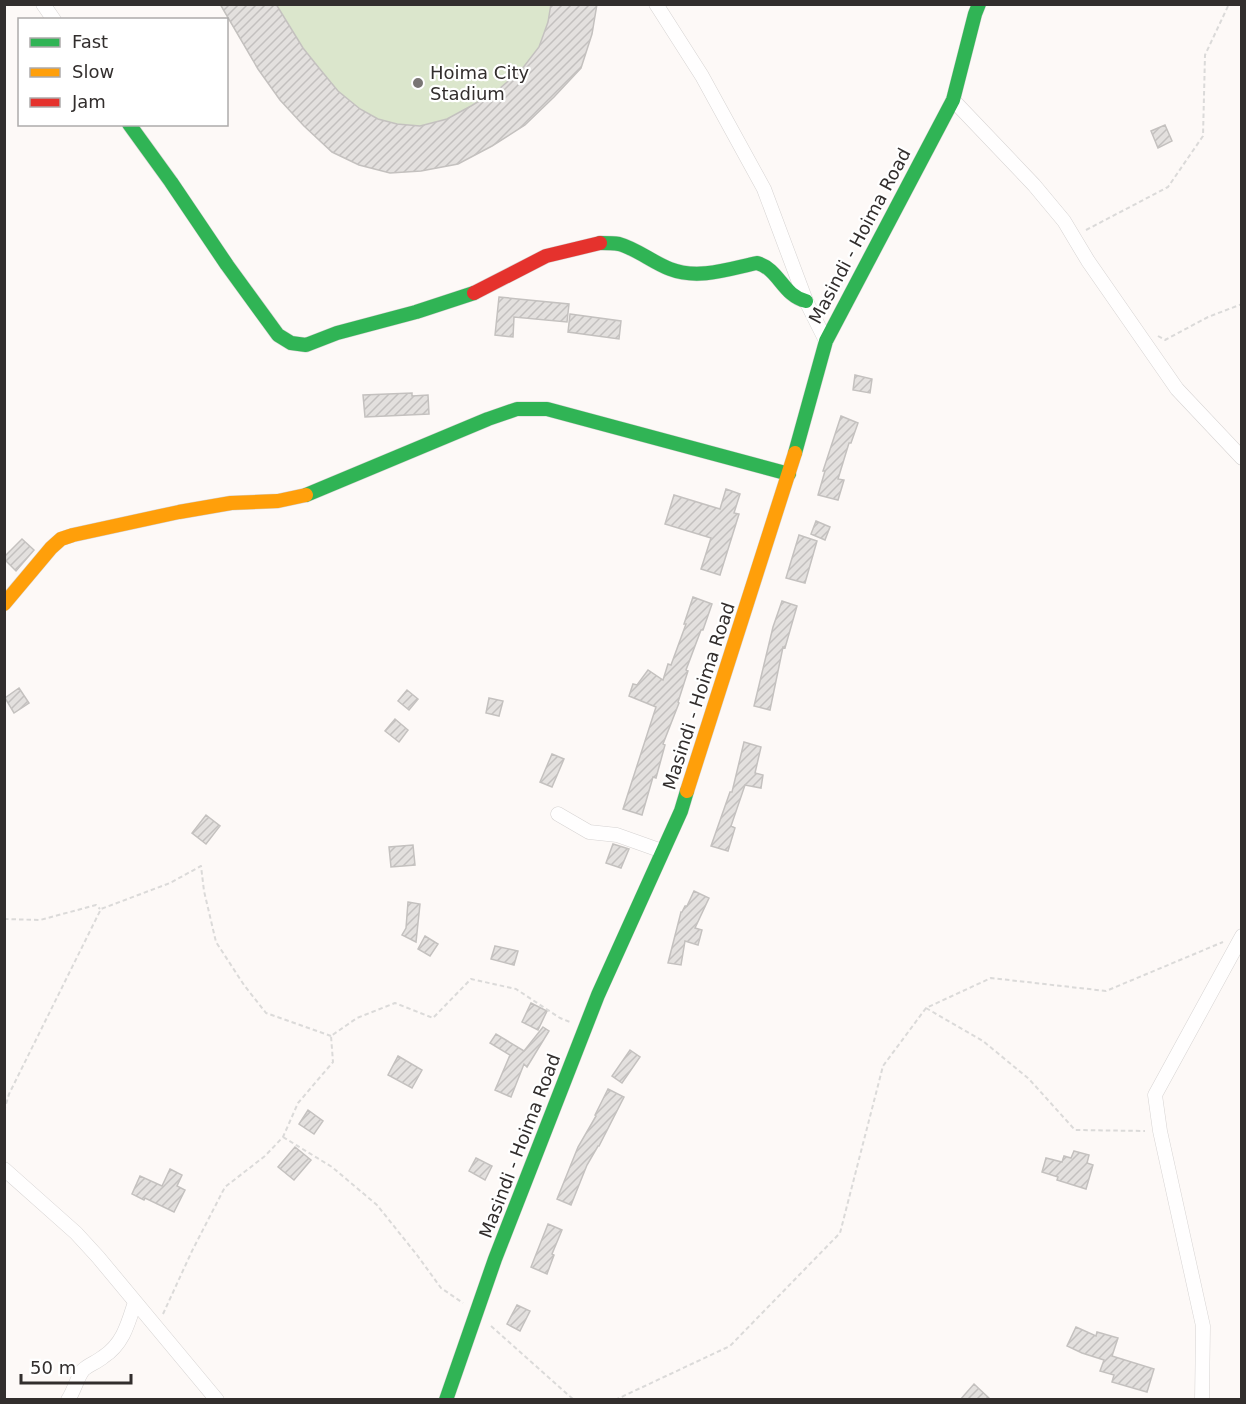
<svg xmlns="http://www.w3.org/2000/svg" width="1246" height="1404" viewBox="0 0 1246 1404" font-family="'DejaVu Sans',sans-serif">
	<style>
		.green { fill: #dbe6cc }
		.building { fill: url(#building-hatch); stroke: #c4c1bf; stroke-width: 1.5 }
		.lines { fill: none; stroke-linecap: round; stroke-linejoin: round }
		.street-casing { stroke: #d6d3d2; stroke-width: 15 }
		.fast-casing { stroke: #d6d3d2; stroke-width: 15 }
		.slow-casing { stroke: #d6d3d2; stroke-width: 15 }
		.jam-casing { stroke: #d6d3d2; stroke-width: 15 }
		.path { stroke: #dbdad9; stroke-width: 2; stroke-dasharray: 4.5 3; stroke-linecap: butt }
		.street { stroke: #fffefe; stroke-width: 14 }
		.fast { stroke: #30b455; stroke-width: 14 }
		.slow { stroke: #ff9f0a; stroke-width: 14 }
		.jam { stroke: #e5322d; stroke-width: 14 }
		.poi-dot { fill: #797574; stroke: #fff; stroke-width: 2 }
		.labels { text-anchor: middle; stroke-width: 4.5; stroke-linejoin: round; paint-order: stroke }
		.poi-label { font-size: 18px; fill: #322e2d; stroke: #fff; text-anchor: start }
		.street-label { font-size: 18px; fill: #322e2d; stroke: #fff }
	</style>
	<defs>
		<pattern id="building-hatch" width="6" height="6" patternUnits="userSpaceOnUse" patternTransform="scale(1.5)"><rect width="6" height="6" fill="#e3e0de"/><path d="M-1 1l2-2M0 6l6-6M5 7l2-2" fill="none" stroke="#c3c0bf"/></pattern>
	</defs>
	<rect width="100%" height="100%" fill="#fdf9f7"/>
	<path class="green" d="M220,5h377l-5,29 -11,34 -27,29 -29,28 -33,21 -34,18 -37,7 -31,2 -31,-8 -27,-13 -28,-26 -24,-26 -22,-31z"/>
	<path class="building" d="M220,4h56l27,44 16,20 19,23 22,18 18,10 19,5 23,2 27,-7 24,-13 27,-16 24,-21 17,-22 9,-25 3,-18h46l-5,30 -11,34 -27,29 -29,28 -33,21 -34,18 -37,7 -31,2 -31,-8 -27,-13 -28,-26 -24,-26 -22,-31z
		M1165,125l7,16 -14,7 -7,-17z
		M499,297l70,7 -2,18 -53,-5 -1,20 -18,-2z
		M570,314l51,7 -2,18 -51,-7z
		M855,375l17,4 -2,14 -17,-3z
		M412,393v3l16,-1 1,19 -64,3 -2,-22z
		M841,416l17,7 -7,20h-2l-11,36 6,1 -6,20 -20,-5 7,-24h-2z
		M726,489l14,5 -6,19 5,1 -19,61 -19,-6 10,-31 -46,-14 9,-29 46,14z
		M816,521l14,6 -5,13 -14,-6z
		M799,535l18,6 -12,42 -19,-5z
		M22,539l12,11 -18,21 -12,-12v-2z
		M693,597l19,7 -9,26h-2l-15,40 2,1 -10,31 1,1 -16,41 2,1 -9,33 -3,-1 -11,38 -19,-6 33,-102 -27,-11 4,-12 4,1 11,-15 15,10 5,-16 3,1 15,-41h-2z
		M782,601l15,5 -12,42 -2,-1 -13,63 -16,-4 19,-79z
		M19,688l10,15 -15,10 -9,-15z
		M407,690l11,9 -9,11 -11,-9z
		M489,698l14,3 -4,15 -13,-3z
		M395,719l13,11 -9,12 -14,-11z
		M744,742l17,5 -6,26 8,2 -2,13 -16,-3 -14,41 4,2 -7,23 -17,-5 19,-54h2z
		M552,754l12,5 -12,28 -12,-5z
		M206,815l14,11 -14,18 -14,-11z
		M613,844l16,5 -8,19 -15,-5z
		M413,845l2,20 -24,2 -2,-20z
		M694,891l15,7 -14,30 7,2 -4,15 -13,-4 -4,24 -13,-2 13,-51h1l3,-6h2z
		M408,902l12,2 -4,38 -14,-7 4,-7z
		M425,936l13,8 -8,12 -12,-7z
		M495,946l23,5 -4,14 -23,-6z
		M531,1003l16,8 -9,19 -16,-8z
		M543,1027l6,4 -22,36 -3,-3 -13,33 -16,-7 15,-35 -20,-12 6,-9 28,17z
		M630,1050l10,7 -18,26 -10,-7z
		M398,1056l24,14 -10,18 -24,-13z
		M608,1089l16,8 -25,49h-1l-11,19 -16,40 -14,-6 21,-52 18,-31 -1,-1z
		M308,1110l15,11 -9,13 -15,-10z
		M295,1147l16,13 -17,20 -16,-13z
		M1074,1151l15,4 -2,8 6,2 -7,24 -29,-9 1,-3 -16,-5 4,-14 16,4 2,-6 7,2z
		M476,1158l16,8 -7,14 -16,-9z
		M170,1169l12,6 -5,11 8,4 -11,22 -29,-14 -1,2 -12,-6 8,-18 22,10z
		M548,1224l14,6 -10,24 2,1 -7,19 -16,-7z
		M517,1305l13,6 -10,20 -13,-7z
		M1076,1327l20,9 1,-4 21,6 -6,18 42,13 -7,23 -35,-10 2,-7 -14,-4 4,-11 -22,-7 -15,-7z
		M974,1384l17,16h-31z"/>
	<g class="lines">
		<defs>
			<path id="street" d="M43,4l11,16
				M656,4l46,72 62,113 42,112 20,40
				M953,100l81,85 30,36 24,40 89,128 65,69
				M558,814l31,18 28,3 45,16
				M4,1169l72,64 22,24 119,143
				M68,1400c6,-9 9,-22 15,-30 5,-5 14,-8 20,-13 20,-13 25,-33 32,-55
				M1202,1400l1,-74 -43,-195 -5,-36 87,-159"/>
			<path id="fast" d="M129,124l42,58 56,83 51,70 13,8 15,2 31,-12 79,-21 58,-19
				M600,243c6,0 13,0 19,1 18,5 33,18 51,25 28,11 59,0 87,-6 22,6 26,33 49,38
				M795,453l31,-112 127,-241 22,-86 4,-10
				M306,495l182,-76 29,-10h30l242,65
				M446,1400l49,-141 103,-264 83,-184 6,-20"/>
			<path id="slow" d="M4,604l47,-56 10,-9 12,-4 106,-23 52,-9 47,-2 28,-6
				M687,791l108,-338"/>
			<path id="jam" d="M474,293l72,-37 54,-13"/>
		</defs>
		<use href="#street" class="street-casing"/>
		<use href="#fast" class="fast-casing"/>
		<use href="#slow" class="slow-casing"/>
		<use href="#jam" class="jam-casing"/>
		<path class="path" d="M1086,230l82,-43 35,-51 2,-81 24,-51
			M1158,336l7,4 43,-23 34,-13
			M4,919l36,1 56,-15 4,4
			M926,1008l57,33 46,38 46,51 70,1
			M4,1111l5,-17 92,-185 69,-26 31,-17 3,25 12,51 28,43 22,28 65,23
			M283,1137l49,30 45,38 40,50 24,33 22,15
			M163,1314l29,-63 33,-64 40,-31 18,-19 15,-34 35,-41 -2,-26 26,-18 38,-15 38,15 38,-39 45,10 44,29 10,4
			M491,1326l83,74
			M615,1400l115,-54 110,-113 43,-167 43,-58 65,-30 115,13 117,-49"/>
		<use href="#street" class="street"/>
		<use href="#fast" class="fast"/>
		<use href="#slow" class="slow"/>
		<use href="#jam" class="jam"/>
	</g>
	<circle class="poi-dot" cx="418" cy="83" r="6"/>
	<g class="labels">
		<g class="poi-label">
			<text x="430" y="79">Hoima City<tspan x="430" dy="21">Stadium</tspan></text>
		</g>
		<g class="street-label">
			<text transform="translate(860 236) rotate(-62)" y="6">Masindi - Hoima Road</text>
			<text transform="translate(699 696) rotate(-72)" y="6">Masindi - Hoima Road</text>
			<text transform="translate(520 1146) rotate(-69)" y="6">Masindi - Hoima Road</text>
		</g>
	</g>
	<rect width="1246" height="1404" fill="none" stroke="#322e2d" stroke-width="12"/>
	<rect x="18" y="18" width="210" height="108" fill="#ffffff" stroke="#adabab" stroke-width="1.5"/>
	<rect x="30" y="38" width="30" height="9" fill="#30b455" stroke="#adabab" stroke-width="1.5"/>
	<text x="72" y="48" font-size="18" fill="#322e2d">Fast</text>
	<rect x="30" y="68" width="30" height="9" fill="#ff9f0a" stroke="#adabab" stroke-width="1.5"/>
	<text x="72" y="78" font-size="18" fill="#322e2d">Slow</text>
	<rect x="30" y="98" width="30" height="9" fill="#e5322d" stroke="#adabab" stroke-width="1.5"/>
	<text x="72" y="108" font-size="18" fill="#322e2d">Jam</text>
	<path d="M21 1374v9h110v-9" fill="none" stroke="#322e2d" stroke-width="3"/>
	<text x="30" y="1374" font-size="18" fill="#322e2d" stroke="#ffffff" stroke-width="4.5" paint-order="stroke">50 m</text>
</svg>
